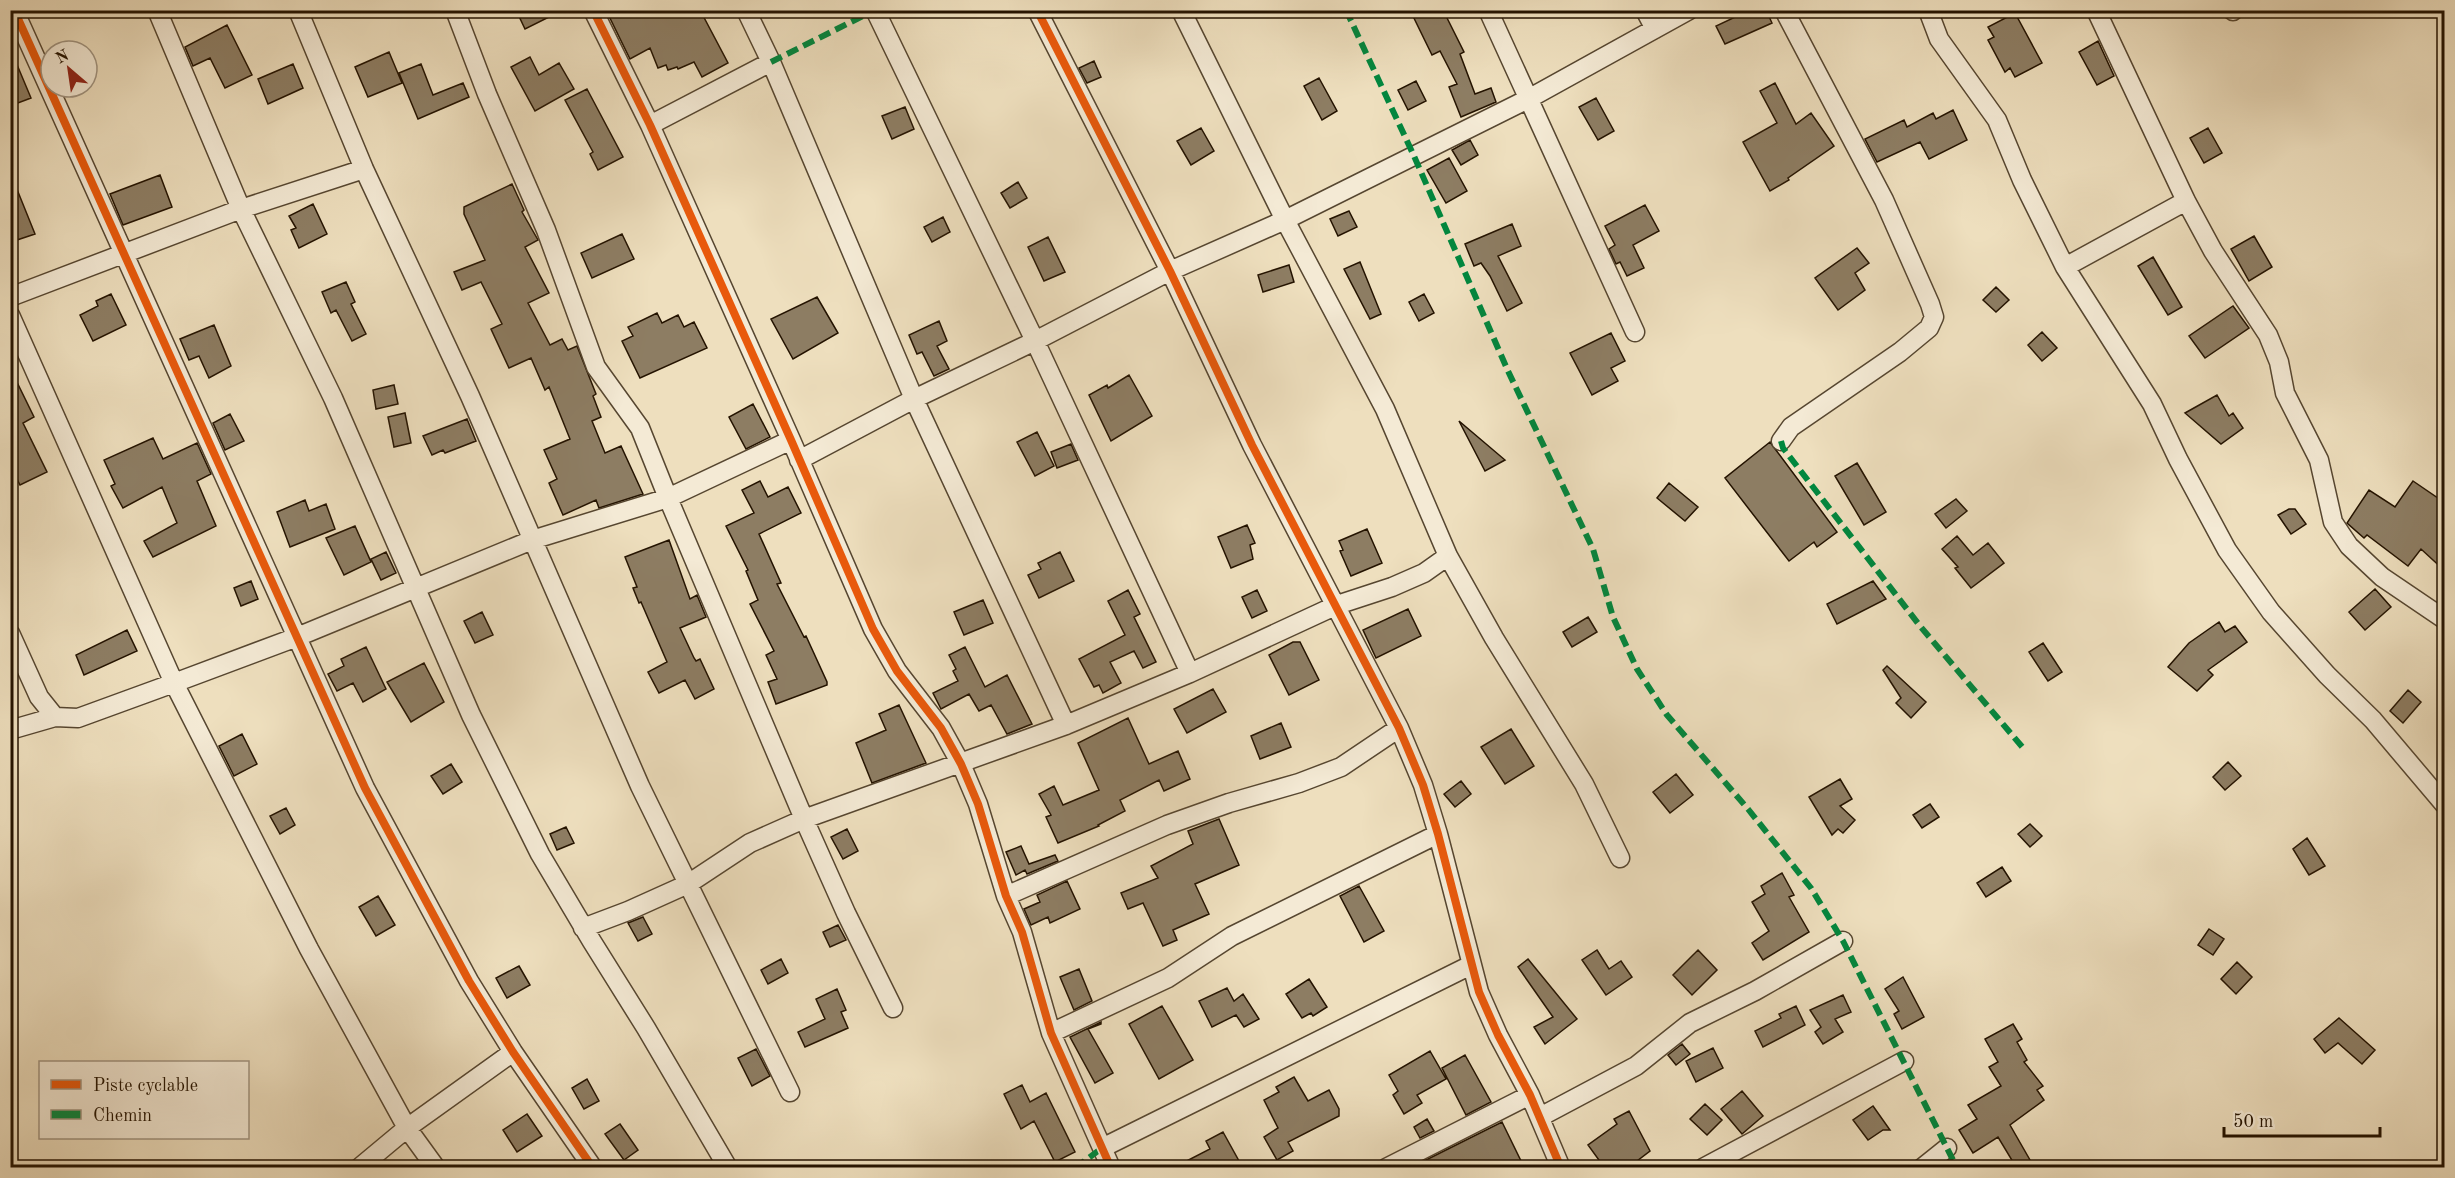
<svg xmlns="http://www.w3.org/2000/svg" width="2455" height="1178" viewBox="0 0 2455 1178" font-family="'Old Standard TT',serif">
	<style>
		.building { fill: #8d7d63; stroke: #241300; stroke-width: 1.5 }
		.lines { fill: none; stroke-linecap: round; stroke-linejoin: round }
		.street-casing { stroke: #564630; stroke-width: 21 }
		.street { stroke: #f4ead5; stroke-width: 18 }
		.quiet { stroke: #00873e; stroke-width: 6; stroke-dasharray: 12 6; stroke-linecap: butt }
		.cycleway-casing { stroke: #f4ead5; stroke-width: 11 }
		.cycleway { stroke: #e8590c; stroke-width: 8 }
	</style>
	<rect width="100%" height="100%" fill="#eedfbe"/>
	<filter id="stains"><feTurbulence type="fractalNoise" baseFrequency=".00333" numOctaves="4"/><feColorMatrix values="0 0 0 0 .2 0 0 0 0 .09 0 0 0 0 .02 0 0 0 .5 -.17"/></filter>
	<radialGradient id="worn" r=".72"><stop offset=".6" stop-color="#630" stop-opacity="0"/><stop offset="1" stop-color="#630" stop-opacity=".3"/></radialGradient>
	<path class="building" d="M516,10h47l-38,19z
		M606,10h94l28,53 -26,14 -8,-15 -16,7 -1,-2 -9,3 -2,-5 -8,3 -8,-20 -20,11z
		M1410,10h33l21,42 -4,2 15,40 16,-6 5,14 -35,15 -12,-30 8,-3 -17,-33 -8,4z
		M1750,10h16l6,13 -47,21 -9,-18z
		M2015,13l27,50 -27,14 -5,-9 -5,4 -17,-32 6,-3 -6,-10z
		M227,25l25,50 -27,13 -15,-30 -17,8 -8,-19z
		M2098,41l16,35 -17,9 -18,-33z
		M10,48l21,50 -21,8z
		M389,52l13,31 -34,14 -13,-30z
		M530,57l9,18 20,-12 15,26 -39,22 -24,-44z
		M1094,61l7,16 -14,6 -8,-15z
		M293,64l10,24 -35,16 -10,-25z
		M421,64l12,31 30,-12 6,14 -51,22 -19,-46z
		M1319,78l18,33 -15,9 -18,-34z
		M1416,81l10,20 -18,9 -10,-20z
		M1775,83l21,41 15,-11 23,33 -46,32 1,2 -19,11 -27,-49 34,-19 -17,-32z
		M587,89l36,68 -25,13 -8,-16 3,-2 -28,-52z
		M1596,98l18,33 -16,9 -19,-33z
		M905,107l9,22 -22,10 -10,-23z
		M1953,110l14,30 -38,19 -9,-17 -43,20 -12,-23 39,-19 3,7 26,-14 3,6z
		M1201,128l13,23 -23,14 -14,-24z
		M2208,128l14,25 -18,10 -14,-25z
		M1470,140l8,15 -17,10 -9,-15z
		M1449,158l18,33 -21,12 -19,-33z
		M10,172l25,62 -18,6 -7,-21z
		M160,175l12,32 -49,18 -13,-31z
		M1018,182l9,16 -17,10 -9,-15z
		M512,184l12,26 -2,2 16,28 -13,7 24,46 -21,10 22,42 12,-6 6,11 9,-4 19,48 -3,2 8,21 -9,4 13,32 16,-7 22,48 -44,14 -3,-8 -33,15 -14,-32 8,-4 -13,-29 26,-11 -21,-52 -4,3 -14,-32 -22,10 -18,-39 11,-5 -21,-42 -19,8 -8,-18 31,-12 -21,-46v-7z
		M313,204l14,30 -28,14 -8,-18 5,-2 -7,-12z
		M1645,205l14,26 -26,14 11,23 -17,8 -7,-14 -4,2 -7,-15 6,-4 -10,-19z
		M1349,211l8,16 -19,9 -8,-17z
		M943,217l7,15 -18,10 -8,-15z
		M1512,224l9,22 -23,10 24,47 -15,8 -17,-35 -9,-13 -7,3 -9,-22z
		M622,234l12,25 -42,19 -11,-25z
		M2254,236l18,31 -23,14 -18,-32z
		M1048,237l17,35 -21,9 -16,-34z
		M1857,248l12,15 -14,10 10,17 -27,20 -23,-32z
		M2153,257l29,50 -14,8 -30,-49z
		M1360,262l21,52 -11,5 -26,-50z
		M1289,265l5,17 -31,10 -5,-17z
		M346,282l9,20 -4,2 15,30 -14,7 -16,-31 -5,3 -9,-21z
		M1996,287l13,13 -13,12 -13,-12z
		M111,294l15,31 -33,16 -13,-26 18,-9 -2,-5z
		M1424,294l10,19 -15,8 -10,-19z
		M817,297l21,36 -45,26 -22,-40z
		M2233,306l16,22 -44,30 -16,-22z
		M657,313l5,10 16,-8 6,12 10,-5 13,26 -67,30 -18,-37 11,-5 -5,-9z
		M939,321l8,20 -10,5 12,23 -15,7 -12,-24 -5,2 -8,-19z
		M214,325l17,41 -22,12 -10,-22 -10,4 -9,-21z
		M2042,332l15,16 -15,13 -14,-16z
		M1611,333l14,28 -14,7 7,13 -26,14 -22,-42z
		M10,368l24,49 -11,6 24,49 -27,13 -10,-20z
		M1129,375l23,41 -41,25 -22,-46 18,-10 1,3z
		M394,385l4,19 -22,5 -3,-19z
		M2217,395l12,21 4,-3 10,15 -22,16 -36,-31z
		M753,404l17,33 -24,12 -17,-32z
		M405,413l6,30 -17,4 -6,-30z
		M230,414l14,27 -19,9 -12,-27z
		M467,419l9,22 -31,12 -2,-3 -11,5 -9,-19z
		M1459,421l46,39 -20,11z
		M1037,432l17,34 -19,10 -18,-34z
		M153,438l10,21 34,-16 14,31 -14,7 19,45 -63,31 -9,-16 33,-18 -15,-36 -39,21 -12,-22 4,-2 -11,-24z
		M1770,442l67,90 -20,15 -3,-5 -25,19 -64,-83z
		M1071,444l7,16 -21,8 -6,-16z
		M1857,463l29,49 -22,13 -29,-49z
		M760,481l8,16 20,-10 13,26 -42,21 22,49 -4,1 27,53 2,-1 21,46v3l-51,19 -8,-22 9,-3 -11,-24 8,-4 -24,-47 8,-4 -12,-29 2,-1 -22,-44 28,-13 -12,-23z
		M2413,481l32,22v68l-24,-22 -13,17 -41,-31 -3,3 -17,-15 22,-33 26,17z
		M1669,483l29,24 -13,14 -28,-23z
		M1956,499l11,12 -21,17 -11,-14z
		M305,500l4,11 17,-7 9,25 -45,18 -13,-35z
		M2289,509h6l11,15 -15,10 -13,-19z
		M1247,525l8,18 -5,2 3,14 -22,9 -13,-31z
		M355,526l16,36 -27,13 -18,-37z
		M1367,529l15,34 -31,13 -11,-25 3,-1 -4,-9z
		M1957,536l16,19 15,-12 16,20 -33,25 -16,-20 3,-1 -16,-18z
		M669,540l21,59 7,-4 9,22 -26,11 14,30 2,3 4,-2 14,30 -19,10 -10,-19 -26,13 -11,-21 19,-10 -26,-60 -2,1 -6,-15 4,-1 -12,-30z
		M386,552l10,21 -15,7 -10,-21z
		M1060,552l14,29 -35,17 -11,-23 13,-6 -3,-6z
		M251,581l7,18 -17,7 -7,-18z
		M1873,581l13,18 -49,25 -10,-20z
		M2375,589l16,18 -26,23 -16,-18z
		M1128,590l12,24 -6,3 22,45 -13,6 -9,-17 -24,11 11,21 -18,10 -4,-8 -5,2 -15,-28 46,-24 -17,-34z
		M1257,590l10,21 -15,7 -10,-21z
		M983,600l10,23 -29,12 -10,-23z
		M1408,609l13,27 -45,22 -13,-28z
		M482,612l11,23 -18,8 -11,-22z
		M1588,617l9,15 -25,15 -9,-15z
		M2219,622l6,10 10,-6 12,16 -39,28 5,5 -16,16 -29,-24 21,-24z
		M127,630l10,21 -53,24 -8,-20z
		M1293,642h7l19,38 -30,15 -20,-40z
		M2043,643l19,29 -14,9 -19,-29z
		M366,647l20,42 -23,13 -10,-19 -16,8 -9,-17 16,-8 -3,-7z
		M965,647l20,40 22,-12 25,49 -25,10 -16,-29 -12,6 -10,-17 -28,15 -8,-16 25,-12 -5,-10 3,-2 -7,-14z
		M424,663l20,39 -33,20 -24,-40z
		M1887,666l39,36 -15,16 -15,-15 5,-5 -18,-28z
		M1213,689l13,23 -39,21 -13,-24z
		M2408,690l13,12 -18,21 -13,-12z
		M899,705l27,58 -54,20 -16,-40 30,-13 -7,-16z
		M1128,718l21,46 29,-13 12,28 -26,12 -5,-11 -39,20 5,11 -27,14 1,1 -41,17 -12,-26 5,-2 -12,-21 15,-8 9,19 36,-15 -21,-47z
		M1281,723l10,24 -31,12 -9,-23z
		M1511,729l23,37 -29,18 -24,-37z
		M242,734l15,30 -23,12 -15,-30z
		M2228,762l13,14 -16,14 -12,-13z
		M451,764l11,18 -19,12 -12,-18z
		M1676,774l17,21 -23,18 -17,-21z
		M1840,779l12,20 -12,7 15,14 -12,13 -5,-4 -6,6 -23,-38z
		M1461,781l10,13 -16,13 -11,-13z
		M1930,804l9,13 -17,11 -9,-13z
		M286,808l9,17 -15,9 -10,-18z
		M1219,819l20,46 -44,19 14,30 -36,16 4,10 -14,6 -20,-43 -15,6 -7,-16 37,-15 -7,-12 42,-22 -5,-13z
		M2030,824l12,12 -12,11 -12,-13z
		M566,827l8,16 -17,7 -7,-16z
		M847,829l11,22 -15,8 -12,-22z
		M2307,838l18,28 -16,9 -16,-26z
		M1021,846l8,18 26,-9 3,6 -31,13 -2,-4 -9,5 -10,-23z
		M2002,867l9,14 -25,16 -9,-14z
		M1782,873l12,22 -5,2 20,35 -46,28 -11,-17 17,-12 -17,-29 13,-8 -4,-8z
		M1067,881l13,28 -30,14 -2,-6 -17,8 -7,-16 16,-7 -3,-7z
		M1359,886l25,45 -20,11 -24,-46z
		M378,896l17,29 -19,11 -17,-29z
		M643,917l9,17 -14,7 -10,-18z
		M838,925l8,15 -16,7 -7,-15z
		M2209,929l15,10 -11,16 -15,-10z
		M1597,950l12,19 12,-8 11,16 -26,18 -24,-35z
		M1698,950l19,20 -25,25 -19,-20z
		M781,959l7,14 -20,11 -7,-14z
		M1528,959l49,60 -32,25 -11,-17 19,-10 -35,-50z
		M2237,962l15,15 -16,17 -15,-15z
		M519,966l11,19 -23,13 -11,-20z
		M1079,969l13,32 -18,9 -14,-33z
		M1903,977l21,40 -22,12 -8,-15 5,-3 -14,-22z
		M1309,979l18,28 -14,9 -2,-3 -9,5 -16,-24z
		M1227,988l7,13 9,-7 16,25 -15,8 -8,-12 -24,12 -13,-26z
		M837,989l9,21 -5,2 7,16 -43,19 -7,-15 27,-13 -9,-20z
		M1843,995l8,17 -16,7 8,13 -20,12 -8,-12 6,-5 -11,-17z
		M1162,1006l31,54 -34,19 -30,-55z
		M1796,1006l9,19 -42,22 -8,-16 26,-13 -2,-4z
		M2339,1018l36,32 -13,14 -24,-21 -13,10 -11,-14z
		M1101,1022v2l-13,5 25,44 -18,10 -25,-46z
		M2013,1024l9,15 -5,3 10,18 -3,2 19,24 -6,4 7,10 -34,25 24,42h-18l-18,-30 -25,16 -14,-23 18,-11 -9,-14 33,-19 -12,-19 9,-5 -13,-23z
		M1682,1044l8,10 -14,11 -8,-10z
		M1713,1048l10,20 -27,14 -10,-21z
		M756,1049l14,27 -18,10 -14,-28z
		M1430,1051l16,28 -29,16 5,8 -18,11 -11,-19 5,-4 -9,-16z
		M1465,1055l26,47 -25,13 -24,-47z
		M1294,1077l14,24 21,-11 10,19v7l-51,26 5,9 -16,9 -13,-23 14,-9 -14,-28 15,-8 -3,-5z
		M587,1079l12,22 -15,8 -12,-21z
		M1022,1085l8,17 16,-9 29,59 -20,10 -21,-41 -13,8 -17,-35z
		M1742,1091l21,25 -21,18 -21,-25z
		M1705,1104l17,16 -15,15 -17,-16z
		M1873,1106l17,24h-7l-15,10 -15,-20z
		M1629,1111l21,40 -21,16h-25l-16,-22 29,-21 -3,-5z
		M527,1114l15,22 -25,16 -14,-22z
		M1427,1119l7,12 -14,7 -6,-11z
		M1502,1122l20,41 -8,4h-102z
		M620,1124l18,26 -14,10 -19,-26z
		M1223,1132l16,29 -13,6h-51l35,-18 -4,-8z"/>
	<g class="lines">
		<defs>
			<path id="street" d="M14,10l351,778 104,193 44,71 80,116
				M157,10l84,199 92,189 138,317 69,139 51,86 55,88 82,140
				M298,10l66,159 106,227 170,390 150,306
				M455,10l32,84 59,136 50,137 44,61 28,70 136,321 42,94 47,95
				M593,10l57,115 141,315 82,189 24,42 44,57 20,36 17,40 28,92 16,36 29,101 60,135
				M746,10l25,52 143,337 152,326
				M875,10l160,331 155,332
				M1037,10l133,261 82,174 147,283 24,57 15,49 41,158 19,43 32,60 31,73
				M1181,10l104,210 100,189 63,147 46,82 90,146 36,74
				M1488,10l147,322
				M1645,10l10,19
				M1928,10l11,29 58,81 25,60 43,87 87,137 26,55 49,91 44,62 56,63 46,45 71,84
				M2096,10l90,191 27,50 55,84 11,27 6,31 34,67 14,62 16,24 33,31 62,42
				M2232,10l1,1
				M650,125l121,-63
				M2065,267l121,-66
				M10,297l231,-88 123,-40
				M10,315l164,368 135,266 98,179 29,40
				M1781,441l10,-14 109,-75 29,-24 5,-11 -4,-13 -46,-104 -100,-190
				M799,460l115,-61 121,-58 135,-70 115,-51 243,-121 161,-89
				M10,633l29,64 16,20
				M10,730l45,-13 23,1 96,-35 123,-46 235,-97 136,-42 123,-58
				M1006,896l161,-71 62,-22 70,-20 42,-16 58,-39
				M583,928l45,-17 60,-27 62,-41 54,-24 262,-94 124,-52 147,-68 55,-18 32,-14 24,-17
				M1051,1033l117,-55 64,-42 206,-102
				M1540,1117l96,-51 54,-43 65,-32 88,-50
				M1102,1148l369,-183
				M359,1168l48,-40 106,-76
				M1386,1168l144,-73
				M1703,1168l201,-107
				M1922,1168l25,-20"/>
		</defs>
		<use href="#street" class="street-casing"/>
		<use href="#street" class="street"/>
		<path class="quiet" d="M1346,10l68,146 94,215 85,178 20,68 24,52 30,46 81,94 63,79 32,53 114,227
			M771,62l104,-52
			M1781,441l2,7 137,178 104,123
			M1075,1168l27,-20"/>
		<defs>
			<path id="cycleway" d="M14,10l351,778 104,193 44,71 80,116
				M593,10l57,115 141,315 82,189 24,42 44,57 20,36 17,40 28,92 16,36 29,101 60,135
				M1037,10l133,261 82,174 147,283 24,57 15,49 41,158 19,43 32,60 31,73"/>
		</defs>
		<use href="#cycleway" class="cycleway-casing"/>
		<use href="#cycleway" class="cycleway"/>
	</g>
	<rect width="2455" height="1178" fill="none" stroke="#eedfbe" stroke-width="36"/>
	<rect x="12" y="12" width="2431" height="1154" fill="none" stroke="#241300" stroke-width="3"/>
	<rect x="18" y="18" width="2419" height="1142" fill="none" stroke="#241300" stroke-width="1.5"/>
	<rect x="39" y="1061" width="210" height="78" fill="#f4ead5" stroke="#a19480" stroke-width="1.5"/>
	<rect x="51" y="1080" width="30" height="9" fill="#e8590c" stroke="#a19480" stroke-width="1.5"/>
	<text x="93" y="1091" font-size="18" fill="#241300">Piste cyclable</text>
	<rect x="51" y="1110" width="30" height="9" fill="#00873e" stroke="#a19480" stroke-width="1.5"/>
	<text x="93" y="1121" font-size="18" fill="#241300">Chemin</text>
	<g transform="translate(69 69) rotate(331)"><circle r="28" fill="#f4ead5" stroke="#a19480" stroke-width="1.5"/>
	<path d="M0-4.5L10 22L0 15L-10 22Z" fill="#8f2418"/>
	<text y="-9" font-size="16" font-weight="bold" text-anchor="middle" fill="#241300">N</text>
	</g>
	<path d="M2224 1127v9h156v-9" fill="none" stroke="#241300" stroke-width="3"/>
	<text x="2233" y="1127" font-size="18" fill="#241300" stroke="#f4ead5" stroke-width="4.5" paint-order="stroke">50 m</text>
	<rect width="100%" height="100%" filter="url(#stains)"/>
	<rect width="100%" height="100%" fill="url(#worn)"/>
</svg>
